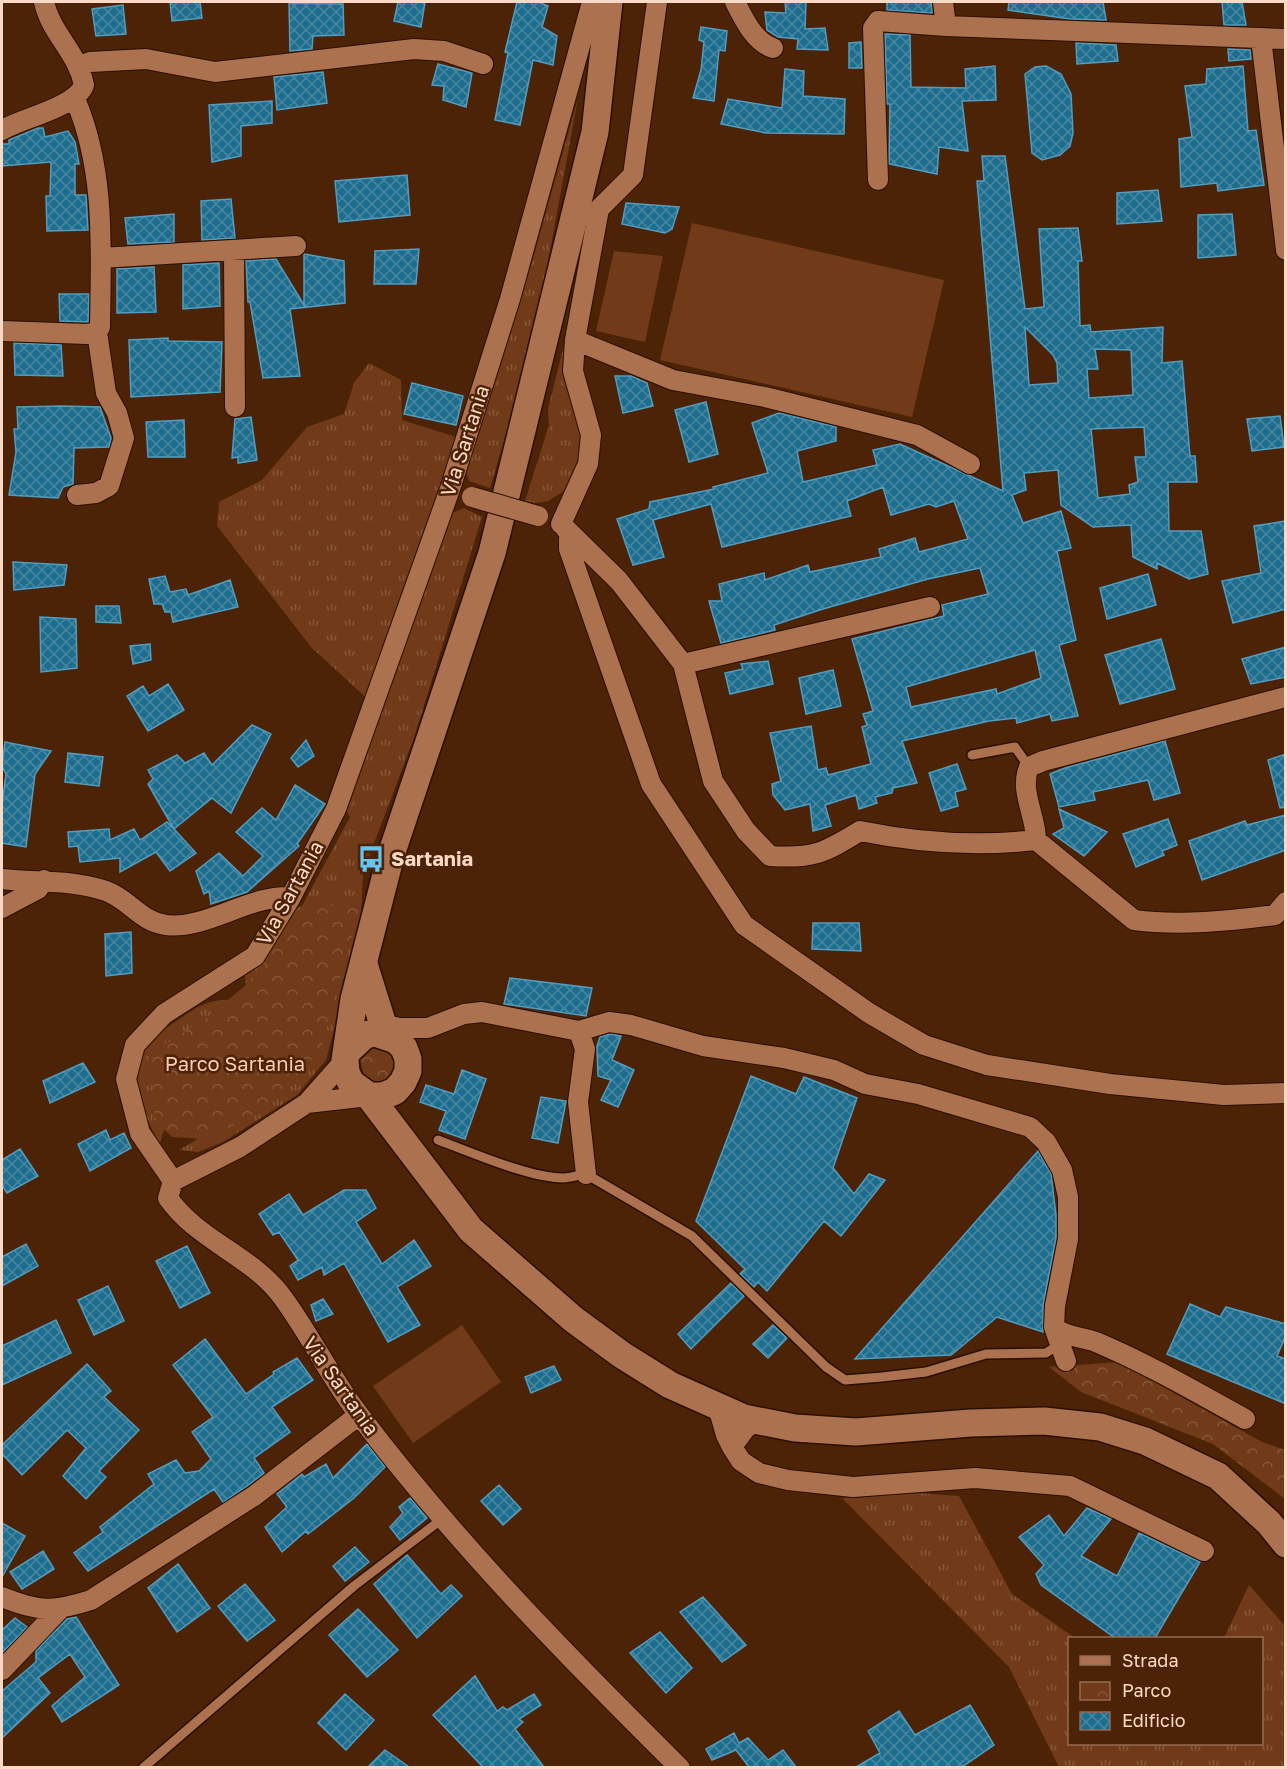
<svg xmlns="http://www.w3.org/2000/svg" width="1287" height="1769" viewBox="0 0 1287 1769" font-family="'Golos Text',sans-serif">
	<style>
		.grass { fill: url(#grass-tufts) }
		.park { fill: url(#park-crowns) }
		.pitch { fill: #713b19 }
		.building { fill: url(#building-cross-hatch); stroke: #529cbf; stroke-width: 1.5; fill-rule: evenodd }
		.lines { fill: none; stroke-linecap: round; stroke-linejoin: round }
		.lane-casing { stroke: #2b0f00; stroke-width: 12 }
		.street-casing { stroke: #2b0f00; stroke-width: 22 }
		.secondary-casing { stroke: #2b0f00; stroke-width: 30 }
		.lane { stroke: #ac714e; stroke-width: 9 }
		.street { stroke: #ac714e; stroke-width: 20 }
		.secondary { stroke: #ac714e; stroke-width: 27 }
		.street-bridge-casing { stroke: #2b0f00; stroke-width: 22; stroke-linecap: butt }
		.street-bridge { stroke: #ac714e; stroke-width: 20 }
		.labels { text-anchor: middle; stroke-width: 5; stroke-linejoin: round; paint-order: stroke }
		.street-label { font-size: 20px; fill: #fad9c6; stroke: #4c2307 }
		.poi-label { font-size: 20px; font-weight: bold; fill: #fad9c6; stroke: #4c2307; text-anchor: start }
		.park-label { font-size: 20px; fill: #fcccb1; stroke: #4c2307 }
	</style>
	<defs>
		<pattern id="grass-tufts" width="24" height="20" patternUnits="userSpaceOnUse" patternTransform="scale(1.5)"><rect width="24" height="20" fill="#713b19"/><path d="M3 7l-1-3M5 7V3M7 7l1-3M15 17l-1-3M17 17v-4M19 17l1-3" fill="none" stroke="#865739"/></pattern>
		<pattern id="park-crowns" width="20" height="18" patternUnits="userSpaceOnUse" patternTransform="scale(1.5)"><rect width="20" height="18" fill="#713b19"/><path d="M2 6a3 3 0 1 1 6 0M12 15a3 3 0 1 1 6 0" fill="none" stroke="#865739"/></pattern>
		<pattern id="building-cross-hatch" width="8" height="8" patternUnits="userSpaceOnUse" patternTransform="scale(1.5)"><rect width="8" height="8" fill="#1d6d8e"/><path d="M0 0l8 8M0 8l8-8" fill="none" stroke="#4a88a1"/></pattern>
	</defs>
	<rect width="100%" height="100%" fill="#4c2307"/>
	<path class="grass" d="M578,98l-45,246 -43,144 -21,-7 -4,-12 67,-207z
		M565,341l-1,38 18,54 -6,42 -12,16 -16,10 -12,2 -11,-2 24,-76 -1,-16z
		M369,363l32,17 1,40 54,17 -83,267 -61,-56 -95,-122 2,-24 43,-22 45,-53 37,-13 10,-31z
		M464,508l18,9 -68,221 -51,134 -2,42 -11,55 -24,91 -29,35 -74,47 -25,10 -19,-2 17,-10 12,-35 -34,-8 -14,46c-15,-21 -35,-79 -13,-101 9,-8 21,-15 31,-22 16,-11 29,-21 50,-20l18,-15 -1,-10 50,-66 7,-3 48,-89 -3,-6 100,-296z
		M916,1493l43,3 53,98 63,44h-5v106h192v-106h-38l25,-53 36,41v141h-226l-50,-100 -167,-169z"/>
	<path class="park" d="M362,900l-42,151 -50,54 -61,34 -37,-2 -16,-15 -8,-67 86,-55 69,-89z
		M376,1040c14,11 22,18 19,38l-16,9 -14,-8 -6,-23z
		M1119,1362l143,80 23,8v49l-72,-55 -132,-52 -32,-25z"/>
	<path class="pitch" d="M692,223l252,57 -32,137 -252,-57z
		M614,251l49,5 -18,86 -49,-11z
		M462,1325l39,57 -88,61 -40,-57z"/>
	<path class="building" d="M170,2h30l2,16 -30,3z
		M398,2h27l-4,25 -27,-6z
		M517,2h21l10,4 -6,21 15,9 -4,29 -20,-5 -13,65 -25,-5 13,-67 -3,-1z
		M785,2h21l-1,27 20,-1 3,22 -31,-1 1,-10 -20,-2 -11,-7 -2,-18 21,1z
		M887,2h44l1,11 -45,-3z
		M1009,2h94l3,18 -36,-1 -62,-9z
		M1222,2h20l4,23h-22z
		M289,3l54,1 1,31 -31,1 -1,13 -22,2z
		M123,5l3,29 -30,2 -4,-27z
		M701,27l26,4 -2,20 -6,-1 -5,51 -21,-3 8,-28 3,-28 -5,-2z
		M885,34l25,1 1,52 55,1 -1,-19 30,-3 1,34 -34,1 6,50 -29,-4 -2,27 -48,-10 1,-60h-3z
		M861,42l1,26h-13v-25z
		M1076,43l40,2 2,16 -41,3z
		M1228,49l22,1 1,9 -22,2z
		M438,64l34,9 -6,34 -23,-7 1,-14 -12,-1z
		M1046,66l15,8 10,20 2,39 -3,13 -10,9 -18,5 -10,-7 -7,-79 10,-7z
		M1243,66l5,65 8,-1 8,55 -46,6 -1,-8 -36,4 -2,-48 13,-2 -7,-51 21,-2 1,-15z
		M785,69l19,2 -1,25 42,3 -1,35 -78,-1 -45,-9 7,-25 54,9z
		M323,72l4,31 -50,7 -3,-33z
		M272,101v22l-31,3v30l-29,6 -3,-57z
		M38,128h5l2,9 23,-6 7,11 4,22h-4v31h11l2,35 -41,1 -1,-35h4l1,-34 -49,4v-22h7v-4z
		M982,156h23l20,153 19,-2 -5,-78 39,-1 4,33h-4l2,65 10,-1 1,7 72,-5 -1,36 20,-2 8,95h5l2,26h-29l1,49h32l7,43 -19,5 -32,-16v6l-24,-12 -2,-32 -38,2 -32,-22 -3,-35 -34,3 2,17 -14,5 11,28 38,-12 10,37 -14,3 19,89 -17,5 19,71 -26,5 -2,-7 -33,9 -1,-5 -27,3 -87,20 15,42 -24,5 -1,5 -17,4 2,6 -18,6 -3,-14 -31,10 6,21 -18,5 -3,-27 -25,6 -12,-15 -1,-11 9,-3 -11,-48 41,-7 7,44 8,-2 2,7 43,-11 -9,-37 5,-2 -4,-11 10,-3 -21,-72 92,-23 -2,-11 46,-11 -8,-26 -52,11 -105,30 -49,16 1,5 -54,13 -12,-42h13l-3,-17 45,-11 1,7 43,-15 2,7 71,-15 -2,-8 36,-11 4,14 49,-13 -14,-38 -18,6 -7,-3 -38,11 -8,-28 -36,14 4,15 -129,31 -11,-43 -58,16 11,37 -31,8 -16,-46 32,-10 1,-7 64,-13 -1,-2 55,-14 -16,-50 27,-10 57,14v14l-39,10 6,31 74,-17 -4,-15 27,-6 103,47 -26,-310h7zM1025,327l28,28 4,8 1,20 -29,2zM1095,349l36,1 2,45 -44,3 -2,-29h11zM1144,427l2,30h-11l3,25 -9,3 1,9 -32,4 -7,-69zM1035,650l6,28 -44,16 -1,-5 -85,18 -5,-20z
		M407,175l3,40 -71,7 -4,-41z
		M1158,190l4,31 -45,3v-31z
		M231,199l4,39 -33,2 -1,-39z
		M626,203l53,4 -7,22 -7,4 -43,-9z
		M174,214v28l-46,2 -3,-26z
		M1232,214l4,41 -38,3v-43z
		M419,249l-3,35h-42l1,-33z
		M304,254l40,7 1,42 -55,6 10,67 -37,2 -13,-76h-2l-2,-41 30,-2 28,46z
		M219,263l1,43 -37,3v-44z
		M154,267l2,45 -39,1v-44z
		M59,294h30l-1,28 -28,-1z
		M168,338v3l54,1 -2,50 -89,5 -2,-57z
		M14,343l47,2 2,31 -48,-1z
		M615,376h16l16,7 6,23 -30,7z
		M412,383l51,13 -7,29 -52,-11z
		M706,402l12,52 -29,8 -14,-52z
		M62,406l38,1 11,31 -2,9 -35,1 -1,36 -10,3 -5,11 -49,-3 7,-43 -2,-23h4l-1,-22z
		M1280,416l4,31 -32,4 -5,-32z
		M251,417l6,43 -19,3v-6l-6,1 3,-39z
		M184,420l1,37h-37l-2,-35z
		M1286,521v88l-53,14 -11,-42 39,-8 -7,-47z
		M13,562l54,3 -3,20 -50,5z
		M1148,574l8,31 -49,14 -7,-31z
		M165,576l5,16 16,-3 2,6 42,-15 8,27 -65,15 -2,-10h-6l-3,-8h-8l-5,-25z
		M96,606h23l2,17 -25,-1z
		M40,617l36,2 1,49 -36,4z
		M1161,639l14,50 -55,15 -15,-49z
		M150,644l1,16 -18,4 -3,-18z
		M1286,647v30l-35,7 -9,-25z
		M768,661l5,23 -43,10 -5,-21 18,-4 -2,-5z
		M833,670l8,36 -35,8 -7,-36z
		M168,684l16,26 -36,21 -21,-35 16,-10 6,10z
		M252,725l19,9 -40,79 -19,-15 -38,31 22,24 -26,18 -14,-19 -36,20v-14l-40,4 -2,-16 -9,1 -1,-15 41,-3 1,11 24,-11 6,11 27,-18 7,7 -26,-45 5,-5 -5,-9 29,-15 8,8 19,-10 8,12z
		M306,740l8,16 -16,11 -7,-9z
		M1165,741l15,52 -26,7 -6,-20 -55,12 2,8 -36,7 -9,-33 15,-6z
		M5,742l46,9 -16,23 -9,73 -24,-4v-38l4,-31 -4,-8z
		M68,753l35,4 -4,29 -34,-4z
		M1286,754v53l-6,1 -12,-48z
		M957,764l9,25 -11,3 3,14 -17,5 -12,-38z
		M295,785l30,19 -28,40 2,2 -52,46 -36,12 -2,-13 -5,3 -8,-23 23,-18 24,23 20,-20 -27,-24 26,-24 14,12z
		M1059,809l48,23 -23,24 -31,-22 11,-6z
		M1286,815v35l-84,30 -13,-39 56,-20 2,4z
		M1168,819l9,26 -15,6 2,4 -28,12 -13,-33z
		M813,923h46l2,28 -49,-2z
		M131,932l1,41 -26,3 -1,-42z
		M510,978l82,10 -6,28 -82,-12z
		M610,1034l11,2 -9,24 22,10 -16,37 -17,-7 10,-20 -13,-4 -1,-30 3,-9z
		M83,1063l12,19 -45,21 -7,-22z
		M462,1070l24,9 -21,60 -26,-9 7,-19 -26,-9 6,-17 28,9z
		M751,1076l45,18 8,-17 53,21 -24,70 21,26 15,-20 16,6 -44,56 -17,-15 -57,70 -9,-9 -4,5 -14,-13 5,-5 -49,-48z
		M541,1097l25,4 -8,42 -26,-5z
		M106,1130l4,10 14,-7 7,15 -41,23 -12,-27z
		M20,1149l18,27 -31,17 -5,-8v-25z
		M1038,1151l13,23 5,41v23l-13,67v27l-46,-15 -46,38 -96,4z
		M344,1190h22l10,18 -20,14 26,42 32,-24 17,26 -34,21 23,38 -32,17 -44,-79 -20,12 -2,-8 -24,13 -8,-14 8,-6 -19,-28 -6,3 -14,-21 30,-20 14,21z
		M26,1244l12,22 -36,20v-29z
		M187,1246l23,47 -30,15 -24,-47z
		M731,1283l13,13 -53,53 -13,-15z
		M108,1286l16,35 -30,14 -16,-35z
		M323,1299l10,15 -17,7 -5,-16z
		M1190,1304l30,13 6,-10 60,17v11l-9,21 9,3v45l-119,-50z
		M56,1320l15,33 -69,32v-39z
		M773,1325l14,13 -19,20 -15,-14z
		M205,1339l41,55 28,-20 -1,-2 24,-14 16,22 -41,27 18,25 -36,26 10,15 -17,13 -24,16 -9,-13 -126,82 -14,-18 29,-21 -3,-5 54,-43 -6,-10 28,-14 9,13 14,-2 12,-12 -19,-27 21,-15 -40,-52z
		M87,1364l24,27 -7,6 35,33 -40,41 7,6 -20,22 -23,-23 23,-28 -19,-18 -45,45 -20,-21v-9z
		M554,1366l7,14 -30,13 -6,-16z
		M367,1444l18,23 -31,31 -46,36 -2,-3 -24,21 -17,-25 22,-20 -10,-13 25,-20 2,3 22,-13 7,14z
		M499,1485l22,24 -18,16 -22,-24z
		M410,1498l17,20 -27,22 -10,-13 13,-14 -4,-6z
		M1087,1508l24,11 -30,37 36,20 22,-43 61,29 -45,76h-40l-74,-53 -5,-11 8,-9 -25,-28 30,-22 15,21z
		M2,1523l23,13 -23,41z
		M355,1547l14,15 -24,19 -12,-15z
		M43,1551l11,18 -32,20 -12,-17z
		M407,1555l34,39 10,-9 11,11 -45,42 -43,-54z
		M178,1564l32,44 -33,24 -29,-44z
		M245,1584l30,36 -28,21 -29,-35z
		M703,1597l43,48 -24,17 -42,-50z
		M358,1609l40,41 -31,27 -38,-42z
		M76,1617l43,68 -57,37 -10,-16 33,-29 -15,-23 -32,24 12,15 -48,45v-47l34,-29v-11l31,-32z
		M15,1618l12,9 -25,26v-23z
		M660,1632l32,36 -26,25 -36,-40z
		M475,1676l22,35 6,-4 4,3 27,-16 7,11 -22,14 4,3 -8,7 29,38h-61l-50,-52z
		M345,1694l29,26 -28,30 -28,-27z
		M970,1705l24,40 -32,22h-106l24,-14 -12,-22 31,-20 16,24z
		M734,1733l5,10 9,-5 20,22 15,-10 13,17h-47l-13,-17 -24,10 -6,-11z
		M385,1750l24,17h-41z"/>
	<g class="lines">
		<defs>
			<path id="lane" d="M972,755l43,-8 14,20
				M438,1140c32,12 92,38 125,38 7,0 16,-3 23,-4l106,62 134,131 19,13 37,-3 44,-5 60,-18 60,-1 14,-9
				M143,1768l211,-182 88,-67"/>
			<path id="street" d="M592,2l-82,297 -60,190 -114,320 -45,88 -36,59 -91,58 -29,31 -9,34 14,54 33,48 -5,17c30,43 85,58 115,100 28,38 48,81 77,118 96,127 207,240 320,352
				M735,2c9,17 19,40 38,46
				M943,2l3,24
				M1261,38l25,212
				M80,66l10,-4 56,-3 69,13 199,-23 30,2 39,13
				M2,130c21,-12 74,-23 82,-45 -7,-34 -33,-51 -40,-83
				M878,180l-5,-152 5,-7 68,5 340,13
				M234,251l1,156
				M101,258l195,-12
				M2,331l85,3 10,-2 3,-5c1,-76 6,-157 -25,-228
				M575,340l98,40 92,17 152,38 53,29
				M77,495l19,-2 13,-7 15,-48 -7,-25 -11,-20 -9,-61
				M561,524l27,-60 3,-29 -18,-64 2,-31 24,-131 34,-34 24,-173
				M565,528l54,53 64,83 247,-57
				M569,532v17l82,235 93,141 125,88 55,32 63,20 123,19 114,11 62,-2
				M683,664l30,117 33,50 24,25c43,3 54,-3 90,-25 59,12 115,16 176,9l98,80c45,6 95,1 141,-5l11,-13
				M1036,840c0,-25 -17,-49 -7,-73l14,-6 243,-64
				M2,879c35,4 69,0 104,12 23,8 33,30 60,34 40,5 82,-30 125,-28
				M2,908l36,-19 6,-9
				M382,1024l17,4h29l36,-14 18,-2 97,19 6,18 -7,53 8,72
				M579,1031l30,-9 22,3 72,21 81,12 50,12 31,14 53,10 112,33 16,15 16,28 6,27v42l-13,67 -1,21c10,10 29,10 42,15 52,22 100,50 149,77
				M307,1103l62,-7
				M173,1181l67,-34 67,-44 38,-43
				M1054,1327l12,34
				M718,1407l8,28 6,12 13,-18 10,-8
				M732,1447l9,14 18,12 29,7 65,7 122,-9 95,8 134,65
				M2,1597c36,15 52,15 89,3l163,-104 105,-81
				M2,1670l58,-61"/>
			<path id="secondary" d="M364,964l22,70
				M349,1050l16,-15 10,-2 21,7 8,8 4,11v12l-5,11 -8,9 -12,5h-14l-18,-13 -5,-11 -1,-12 9,-61 37,-144 101,-302 103,-421 14,-130
				M369,1096l102,134 102,89 49,36 48,30 74,33 51,10 61,4 115,-9 73,-2 56,6 45,14 73,35 51,47 17,21"/>
		</defs>
		<use href="#lane" class="lane-casing"/>
		<use href="#street" class="street-casing"/>
		<use href="#secondary" class="secondary-casing"/>
		<use href="#lane" class="lane"/>
		<use href="#street" class="street"/>
		<use href="#secondary" class="secondary"/>
		<defs>
			<path id="street-bridge" d="M472,497l66,19"/>
		</defs>
		<use href="#street-bridge" class="street-bridge-casing"/>
		<use href="#street-bridge" class="street-bridge"/>
	</g>
	<defs>
		<symbol id="bus-bare" viewBox="-9 -9 18 18"><path d="M-5-6H5V4H4V6H2V4H-2V6H-4V4H-5ZM-3.5-4V0h7V-4ZM-3.5 1.2v1.5H-2V1.2ZM2 1.2v1.5H3.5V1.2Z" fill="#67c4f0" stroke="#4c2307" stroke-width="2.5" paint-order="stroke"/></symbol>
	</defs>
	<g fill-rule="evenodd">
		<use href="#bus-bare" x="352" y="840" width="38" height="38"/>
	</g>
	<g class="labels">
		<g class="street-label">
			<text transform="translate(465 441) rotate(-72)" y="7">Via Sartania</text>
			<text transform="translate(290 893) rotate(-61)" y="7">Via Sartania</text>
			<text transform="translate(341 1386) rotate(55)" y="7">Via Sartania</text>
		</g>
		<g class="poi-label">
			<text x="391" y="866">Sartania</text>
		</g>
		<g class="park-label">
			<text x="235" y="1071">Parco Sartania</text>
		</g>
	</g>
	<rect width="1287" height="1769" fill="none" stroke="#fad9c6" stroke-width="6"/>
	<rect x="1068" y="1637" width="195" height="108" fill="#4c2307" stroke="#926c53" stroke-width="1.5"/>
	<rect x="1080" y="1656" width="30" height="9" fill="#ac714e" stroke="#926c53" stroke-width="1.5"/>
	<text x="1122" y="1667" font-size="18" fill="#fad9c6">Strada</text>
	<rect x="1080" y="1682" width="30" height="18" fill="url(#park-crowns)" stroke="#926c53" stroke-width="1.5"/>
	<text x="1122" y="1697" font-size="18" fill="#fad9c6">Parco</text>
	<rect x="1080" y="1712" width="30" height="18" fill="url(#building-cross-hatch)" stroke="#926c53" stroke-width="1.5"/>
	<text x="1122" y="1727" font-size="18" fill="#fad9c6">Edificio</text>
</svg>
